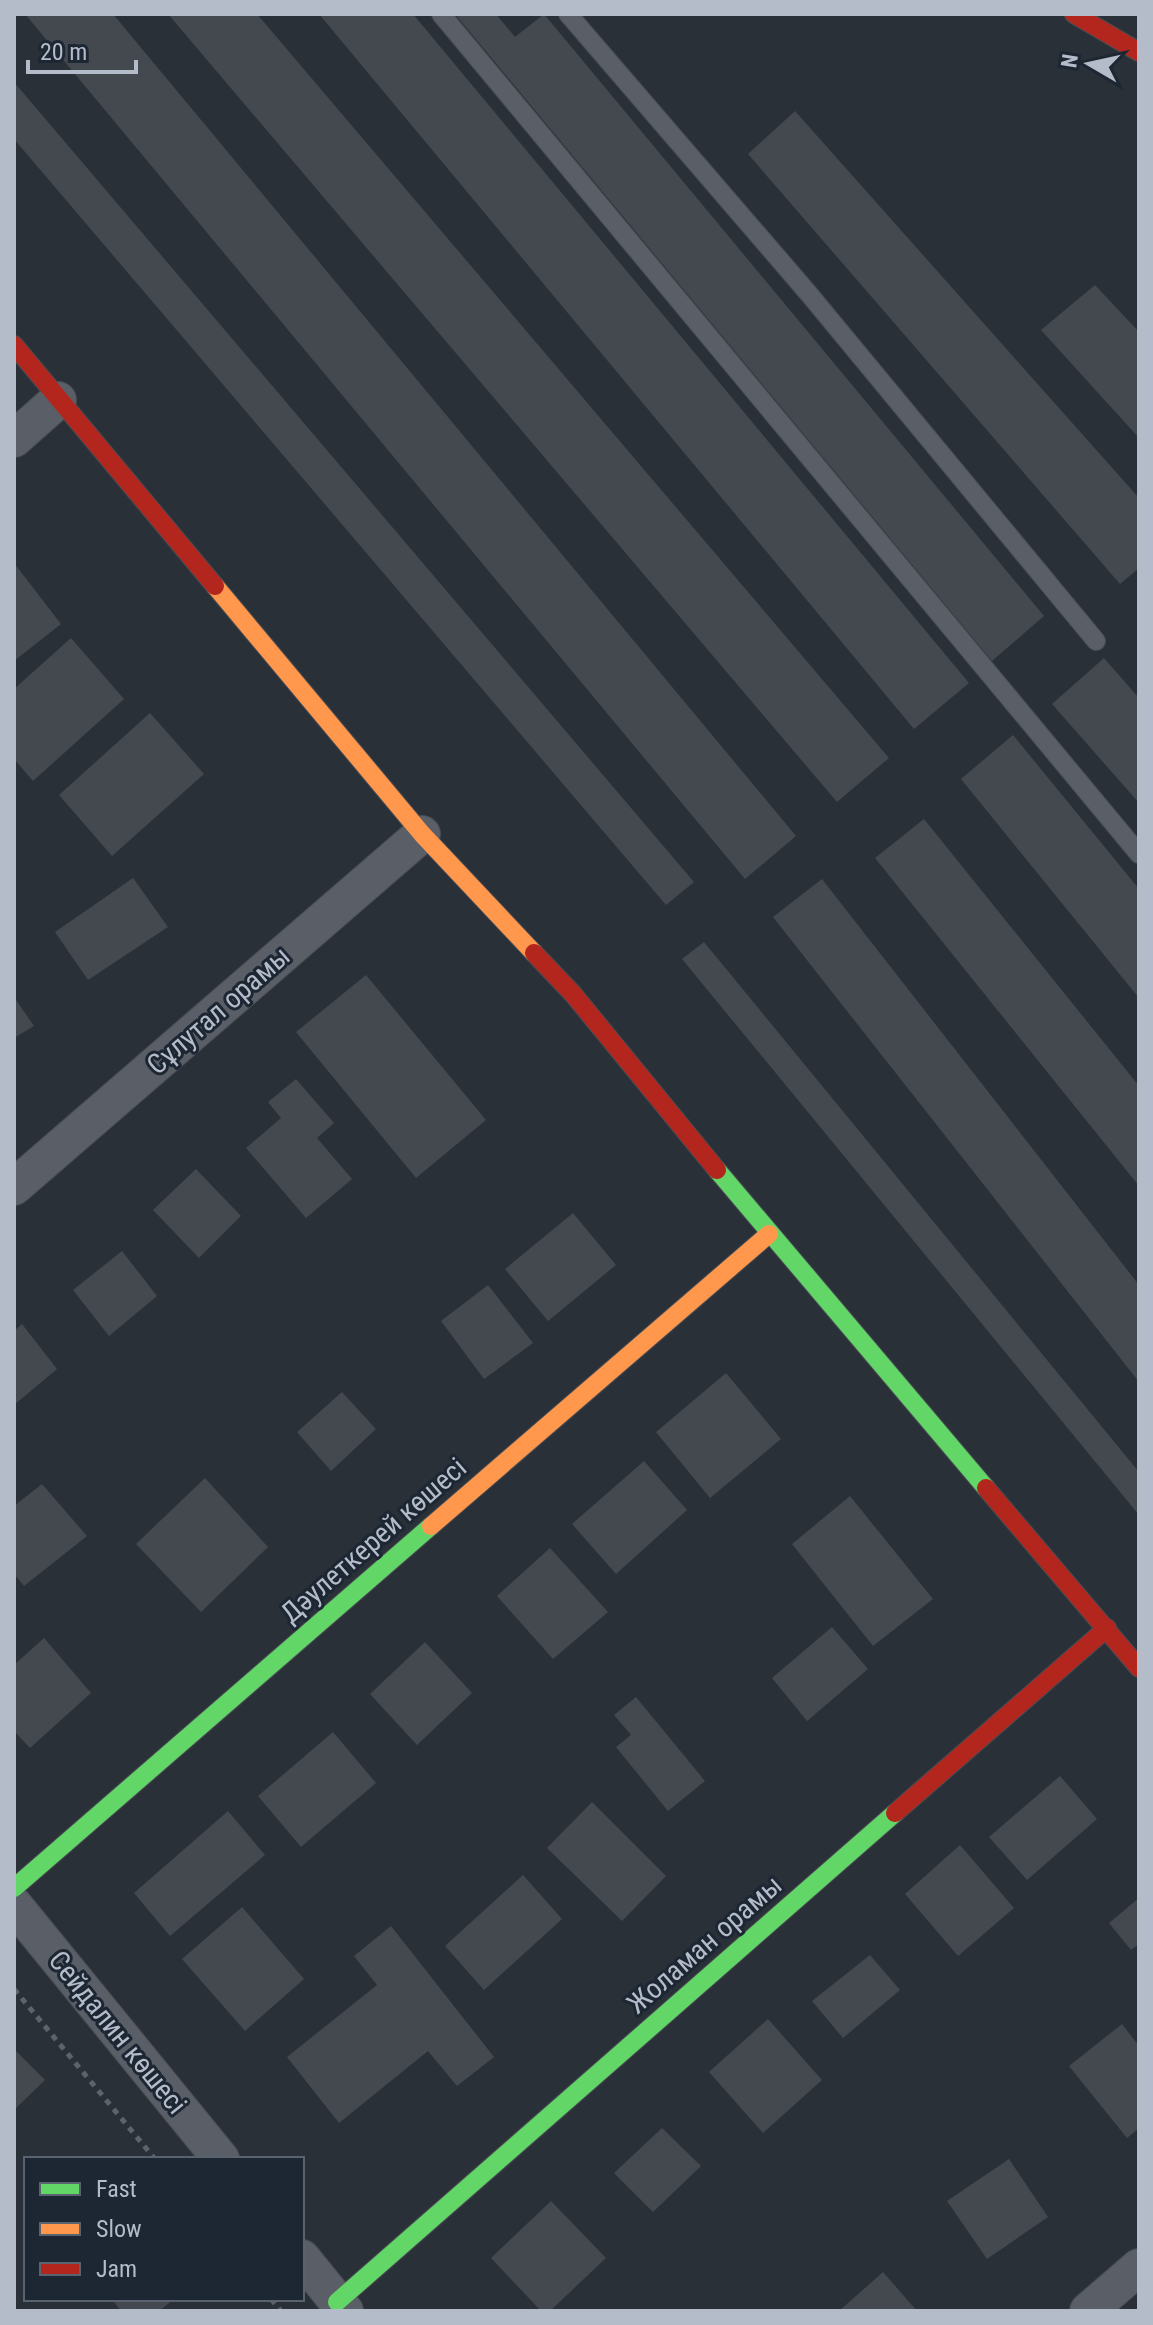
<svg xmlns="http://www.w3.org/2000/svg" width="1153" height="2325" viewBox="0 0 1153 2325" font-family="'Roboto Condensed',sans-serif">
	<style>
		.building { fill: #444950 }
		.lines { fill: none; stroke-linecap: round; stroke-linejoin: round }
		.lane-casing { stroke: #484c53; stroke-width: 20 }
		.street-casing { stroke: #484c53; stroke-width: 38 }
		.fast-casing { stroke: #484c53; stroke-width: 20 }
		.slow-casing { stroke: #484c53; stroke-width: 20 }
		.jam-casing { stroke: #484c53; stroke-width: 20 }
		.path { stroke: #5d636a; stroke-width: 5; stroke-dasharray: 6 6; stroke-linecap: butt }
		.lane { stroke: #5a5e66; stroke-width: 18 }
		.street { stroke: #5a5e66; stroke-width: 36 }
		.fast { stroke: #63d668; stroke-width: 18 }
		.slow { stroke: #ff974d; stroke-width: 18 }
		.jam { stroke: #b3261e; stroke-width: 18 }
		.labels { text-anchor: middle; stroke-width: 6; stroke-linejoin: round; paint-order: stroke }
		.street-label { font-size: 28px; fill: #b4bcc9; stroke: #1d2633 }
	</style>
	<rect width="100%" height="100%" fill="#2a3038"/>
	<path class="building" d="M25,14h88l683,822 -51,43z
		M168,14h89l632,744 -52,44z
		M319,14h94l556,669 -55,46z
		M455,14h41l19,23 29,-23 500,602 -52,45z
		M14,82l680,800 -28,23 -652,-766z
		M795,111l344,387v70l-19,16 -372,-430z
		M1095,285l44,47v106l-98,-108z
		M14,563l47,61 -47,37z
		M71,638l53,61 -91,82 -19,-22v-70z
		M1104,658l35,40v105l-87,-99z
		M150,713l54,61 -92,82 -53,-61z
		M1013,735l126,154v109l-178,-219z
		M924,819l215,267v100l-264,-328z
		M133,878l35,49 -80,53 -33,-48z
		M822,879l317,406v97l-366,-465z
		M704,942l435,530v43l-457,-556z
		M366,975l120,145 -70,58 -120,-146z
		M14,997l20,29 -20,12z
		M296,1079l38,44 -17,15 35,41 -46,39 -60,-70 35,-30 -13,-16z
		M196,1169l45,47 -42,42 -46,-48z
		M573,1213l43,52 -68,56 -43,-52z
		M122,1251l35,45 -48,40 -36,-46z
		M488,1285l45,58 -49,36 -43,-58z
		M22,1324l35,45 -43,36v-74z
		M726,1373l55,66 -71,59 -54,-66z
		M342,1392l34,37 -45,42 -34,-39z
		M644,1461l43,49 -71,64 -44,-50z
		M205,1478l63,69 -67,65 -65,-68z
		M42,1484l45,52 -63,50 -10,-12v-68z
		M850,1496l83,103 -60,47 -81,-102z
		M550,1548l58,64 -55,47 -56,-63z
		M832,1627l36,42 -61,52 -35,-43z
		M44,1638l47,55 -61,55 -16,-17v-66z
		M425,1642l47,51 -55,52 -47,-51z
		M636,1697l69,84 -37,30 -52,-64 15,-12 -17,-20z
		M333,1732l43,51 -75,64 -43,-51z
		M1060,1776l37,43 -70,61 -38,-43z
		M592,1802l74,74 -44,45 -75,-73z
		M228,1811l37,44 -95,81 -36,-43z
		M960,1845l54,63 -56,48 -53,-62z
		M523,1875l39,44 -78,71 -39,-44z
		M1139,1898v46l-8,6 -22,-27z
		M242,1907l62,72 -59,52 -63,-72z
		M391,1926l103,131 -37,29 -29,-35 -89,72 -52,-66 90,-72 -23,-29z
		M870,1955l30,35 -57,48 -31,-37z
		M768,2019l54,61 -59,53 -54,-61z
		M1122,2024l17,22v82l-12,10 -58,-72z
		M14,2049l31,31 -31,30z
		M662,2128l39,38 -48,46 -39,-39z
		M1009,2159l39,58 -61,42 -40,-58z
		M551,2201l55,57 -56,53h-9l-50,-53z
		M883,2272l34,39h-78z
		M112,2299h62l-15,12h-38z"/>
	<g class="lines">
		<defs>
			<path id="lane" d="M441,14l698,840
				M568,14l241,280 287,347"/>
			<path id="street" d="M14,439l44,-39
				M14,1187l408,-353
				M14,1905l207,254
				M302,2258l43,53
				M1088,2311l51,-44"/>
			<path id="fast" d="M717,1170l269,318
				M14,1888l417,-362
				M337,2302l558,-489"/>
			<path id="slow" d="M215,586l207,248 112,119
				M431,1526l338,-292"/>
			<path id="jam" d="M1074,14l65,38
				M14,345l201,241
				M534,953l39,41 144,176
				M986,1488l153,180
				M895,1813l212,-185"/>
		</defs>
		<use href="#lane" class="lane-casing"/>
		<use href="#street" class="street-casing"/>
		<use href="#fast" class="fast-casing"/>
		<use href="#slow" class="slow-casing"/>
		<use href="#jam" class="jam-casing"/>
		<path class="path" d="M14,1989l141,170
			M271,2299l10,12"/>
		<use href="#lane" class="lane"/>
		<use href="#street" class="street"/>
		<use href="#fast" class="fast"/>
		<use href="#slow" class="slow"/>
		<use href="#jam" class="jam"/>
	</g>
	<g class="labels">
		<g class="street-label">
			<text transform="translate(218 1010) rotate(-41)" y="10">Сұлутал орамы</text>
			<text transform="translate(373 1540) rotate(-41)" y="10">Дәулеткерей көшесі</text>
			<text transform="translate(704 1944) rotate(-41)" y="10">Жоламан орамы</text>
			<text transform="translate(118 2032) rotate(51)" y="10">Сейдалин көшесі</text>
		</g>
	</g>
	<rect width="1153" height="2325" fill="none" stroke="#b4bcc9" stroke-width="32"/>
	<rect x="24" y="2157" width="280" height="144" fill="#1d2633" stroke="#59626f" stroke-width="2"/>
	<rect x="40" y="2183" width="40" height="12" fill="#63d668" stroke="#59626f" stroke-width="2"/>
	<text x="96" y="2197" font-size="24" fill="#b4bcc9">Fast</text>
	<rect x="40" y="2223" width="40" height="12" fill="#ff974d" stroke="#59626f" stroke-width="2"/>
	<text x="96" y="2237" font-size="24" fill="#b4bcc9">Slow</text>
	<rect x="40" y="2263" width="40" height="12" fill="#b3261e" stroke="#59626f" stroke-width="2"/>
	<text x="96" y="2277" font-size="24" fill="#b4bcc9">Jam</text>
	<g transform="translate(1089 64) rotate(279)" stroke="#1d2633" stroke-width="6" paint-order="stroke">
	<path d="M0-6L14 30L0 20L-14 30Z" fill="#b4bcc9"/>
	<text y="-12" font-size="22" font-weight="bold" text-anchor="middle" fill="#b4bcc9">N</text>
	</g>
	<path d="M28 60v12h108v-12" fill="none" stroke="#b4bcc9" stroke-width="4"/>
	<text x="40" y="60" font-size="24" fill="#b4bcc9" stroke="#1d2633" stroke-width="6" paint-order="stroke">20 m</text>
</svg>
